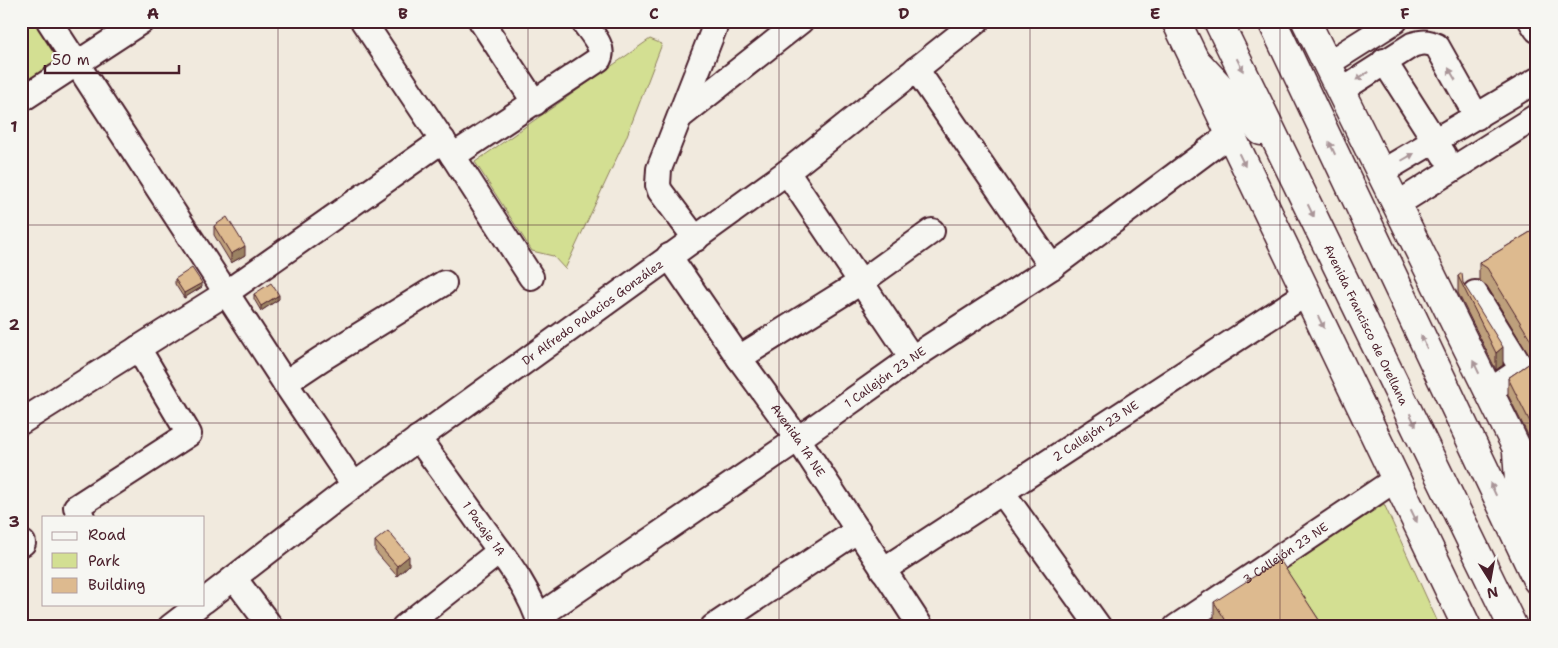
<svg xmlns="http://www.w3.org/2000/svg" width="1558" height="648" viewBox="0 0 1558 648" font-family="'Shantell Sans',sans-serif">
	<style>
		.green { fill: #d3df92; stroke: #8e7f5e }
		.lines { fill: none; stroke-linecap: round; stroke-linejoin: round }
		.minor-casing { stroke: #4a1f2b; stroke-width: 28 }
		.major-casing { stroke: #4a1f2b; stroke-width: 31 }
		.highway-casing { stroke: #4a1f2b; stroke-width: 31 }
		.minor { stroke: #f6f6f2; stroke-width: 24 }
		.major { stroke: #f6f6f2; stroke-width: 28 }
		.highway { stroke: #f6f6f2; stroke-width: 28 }
		.wall { fill: #bea07b; stroke: #4a1f2b }
		.shaded-wall { fill: #9b8264; stroke: #4a1f2b }
		.building { fill: #ddba8f; stroke: #4a1f2b }
		.oneway { fill: #a99598 }
		.grid { fill: none; stroke: #4a1f2b; stroke-width: 1; stroke-opacity: 0.55 }
		.labels { text-anchor: middle; stroke-width: 5; stroke-linejoin: round; paint-order: stroke }
		.street-label { font-size: 12px; fill: #4a1f2b; stroke: #f6f6f2 }
		.neatline { fill: none; stroke: #4a1f2b; stroke-width: 2 }
		.grid-label { font-size: 16px; text-anchor: middle; font-weight: bold; fill: #4a1f2b }
	</style>
	<rect width="100%" height="100%" fill="#f1eade"/>
	<filter id="ink" filterUnits="userSpaceOnUse"><feTurbulence type="fractalNoise" baseFrequency=".02" numOctaves="2"/><feDisplacementMap in="SourceGraphic" scale="10" xChannelSelector="R" yChannelSelector="G"/><feConvolveMatrix kernelMatrix="1 2 1 2 8 2 1 2 1" color-interpolation-filters="sRGB"/></filter>
	<g filter="url(#ink)">
		<path class="green" d="M21,21h15l31,50 -46,29z
			M650,39l12,5 -36,94 -61,131 -12,-13 -21,-5 -57,-89z
			M1384,504l56,123h-116l-39,-58z"/>
		<g class="lines">
			<defs>
				<g id="minor">
					<path d="M49,21l236,362 69,102"/>
					<path d="M363,21l90,135 78,121"/>
					<path d="M481,21l54,82"/>
					<path d="M1531,21l6,9"/>
					<path d="M1384,61l60,94"/>
					<path d="M1327,64l68,-43"/>
					<path d="M916,69l136,198"/>
					<path d="M1340,91l72,-46c10,-3 15,-4 25,1l40,71"/>
					<path d="M21,100l121,-79"/>
					<path d="M681,116l120,-95"/>
					<path d="M453,156l146,-97c7,-12 -10,-28 -16,-38"/>
					<path d="M787,172l125,186"/>
					<path d="M1380,173l157,-93"/>
					<path d="M1396,205l141,-89"/>
					<path d="M696,239l-36,-48 -2,-6 1,-16 58,-148"/>
					<path id="s1" d="M669,256l70,102 59,81 123,188"/>
					<path d="M1475,293l47,76 -34,23"/>
					<path d="M739,358l122,-76 71,-51"/>
					<path d="M285,383l36,-24 123,-76"/>
					<path d="M21,422l205,-129 217,-153"/>
					<path id="s2" d="M418,438c22,30 44,60 65,90 22,30 48,63 58,99"/>
					<path d="M1002,492l97,135"/>
					<path d="M82,517l-6,-10 113,-73 -51,-86"/>
					<path d="M21,544l2,-1"/>
					<path id="s3" d="M883,570l424,-277"/>
					<path d="M234,578l37,49"/>
					<path id="s4" d="M204,601l150,-116 433,-313 190,-151"/>
					<path id="s5" d="M538,617l260,-178 114,-81 140,-91 178,-133"/>
					<path d="M170,627l30,-23"/>
					<path d="M404,627l96,-76"/>
					<path d="M713,627l145,-97"/>
					<path id="s6" d="M1176,627l220,-148"/>
				</g>
				<path id="major" d="M1176,21l291,606
					M1306,21l231,468"/>
				<g id="highway">
					<path id="s7" d="M1218,21l295,606"/>
					<path d="M1272,21l265,559"/>
					<path d="M1194,59l67,72"/>
					<path d="M1517,452l5,70 4,18"/>
				</g>
			</defs>
			<use href="#minor" class="minor-casing"/>
			<use href="#major" class="major-casing"/>
			<use href="#highway" class="highway-casing"/>
			<use href="#minor" class="minor"/>
			<use href="#major" class="major"/>
			<use href="#highway" class="highway"/>
		</g>
		<path class="wall" d="M214,226l31,29 -14,8 -17,-28z
			M1537,228v225l-29,-58v-17l22,-15 2,-3 -45,-74 -8,-6v-17z
			M1458,276l5,7 40,82 -7,5 -38,-77z
			M175,279l27,8 -18,11 -9,-14z
			M254,294l25,5 -18,12 -7,-12z
			M375,541l34,24 -12,11 -22,-25z
			M1214,602l107,25h-102l-5,-8z"/>
		<path class="shaded-wall" d="M245,246v9l-14,8v-9z
			M202,283v4l-18,11v-5z
			M279,295v4l-18,12v-5z
			M1503,347v18l-7,5v-17z
			M409,556v9l-12,11v-10z
			M1321,623v4h-6z"/>
		<path class="building" d="M227,217l18,29 -14,8 -17,-28z
			M1537,228v208l-29,-58 22,-15 4,-5 2,-7 -2,-6 -47,-77 -8,-5z
			M192,268l10,15 -18,10 -9,-14z
			M1462,273l1,10 40,64 -7,6 -38,-77z
			M271,283l8,12 -18,11 -7,-12z
			M388,531l21,25 -12,10 -22,-25z
			M1280,560l41,63 -6,4h-85l-16,-25z"/>
		<defs><path id="oneway-solid" d="M-6-.8H1V-3.2L6.5 0L1 3.2V.8H-6Z" transform="scale(1.25)"/></defs>
		<g class="oneway">
			<use href="#oneway-solid" transform="translate(1240 65) rotate(64)"/>
			<use href="#oneway-solid" transform="translate(1452 74) rotate(-120)"/>
			<use href="#oneway-solid" transform="translate(1362 76) rotate(146)"/>
			<use href="#oneway-solid" transform="translate(1332 148) rotate(-115)"/>
			<use href="#oneway-solid" transform="translate(1408 157) rotate(-30)"/>
			<use href="#oneway-solid" transform="translate(1242 160) rotate(64)"/>
			<use href="#oneway-solid" transform="translate(1311 211) rotate(64)"/>
			<use href="#oneway-solid" transform="translate(1321 322) rotate(64)"/>
			<use href="#oneway-solid" transform="translate(1424 342) rotate(-115)"/>
			<use href="#oneway-solid" transform="translate(1476 367) rotate(-116)"/>
			<use href="#oneway-solid" transform="translate(1413 420) rotate(64)"/>
			<use href="#oneway-solid" transform="translate(1493 489) rotate(-115)"/>
			<use href="#oneway-solid" transform="translate(1414 516) rotate(64)"/>
		</g>
	</g>
	<path class="grid" d="M278,21v606M528,21v606M779,21v606M1030,21v606M1280,21v606M21,225h1516M21,423h1516"/>
	<g class="labels">
		<g class="street-label">
			<text dy="4" stroke="none"><textPath href="#s4" startOffset="484">Dr Alfredo Palacios González</textPath></text>
			<text dy="4" stroke="none"><textPath href="#s7" startOffset="338">Avenida Francisco de Orellana</textPath></text>
			<text dy="4" stroke="none"><textPath href="#s5" startOffset="422">1 Callejón 23 NE</textPath></text>
			<text dy="4" stroke="none"><textPath href="#s3" startOffset="254">2 Callejón 23 NE</textPath></text>
			<text dy="4" stroke="none"><textPath href="#s1" startOffset="225">Avenida 1A NE</textPath></text>
			<text dy="4" stroke="none"><textPath href="#s2" startOffset="112">1 Pasaje 1A</textPath></text>
			<text dy="4" stroke="none"><textPath href="#s6" startOffset="132">3 Callejón 23 NE</textPath></text>
		</g>
	</g>
	<rect width="1558" height="648" fill="none" stroke="#f6f6f2" stroke-width="55"/>
	<rect x="42" y="516" width="162" height="90" fill="#f6f6f2" stroke="#b1a0a2"/>
	<rect x="52" y="532" width="25" height="8" fill="#f6f6f2" stroke="#b1a0a2"/>
	<text x="88" y="540" font-size="15" fill="#4a1f2b">Road</text>
	<rect x="52" y="553" width="25" height="15" fill="#d3df92" stroke="#b1a0a2"/>
	<text x="88" y="566" font-size="15" fill="#4a1f2b">Park</text>
	<rect x="52" y="578" width="25" height="15" fill="#ddba8f" stroke="#b1a0a2"/>
	<text x="88" y="590" font-size="15" fill="#4a1f2b">Building</text>
	<g transform="translate(1490 580) rotate(169)" stroke="#f6f6f2" stroke-width="4" paint-order="stroke">
	<path d="M0-4L9 19L0 12L-9 19Z" fill="#4a1f2b"/>
	<text y="-8" font-size="14" font-weight="bold" text-anchor="middle" fill="#4a1f2b">N</text>
	</g>
	<path d="M45 65v8h134v-8" fill="none" stroke="#4a1f2b" stroke-width="2.5"/>
	<text x="52" y="65" font-size="15" fill="#4a1f2b" stroke="#f6f6f2" stroke-width="4" paint-order="stroke">50 m</text>
	<rect x="28" y="28" width="1502" height="592" class="neatline"/>
	<g class="grid-label">
		<text x="153" y="19">A</text>
		<text x="403" y="19">B</text>
		<text x="654" y="19">C</text>
		<text x="904" y="19">D</text>
		<text x="1155" y="19">E</text>
		<text x="1405" y="19">F</text>
		<text x="14" y="132">1</text>
		<text x="14" y="330">2</text>
		<text x="14" y="527">3</text>
	</g>
</svg>
